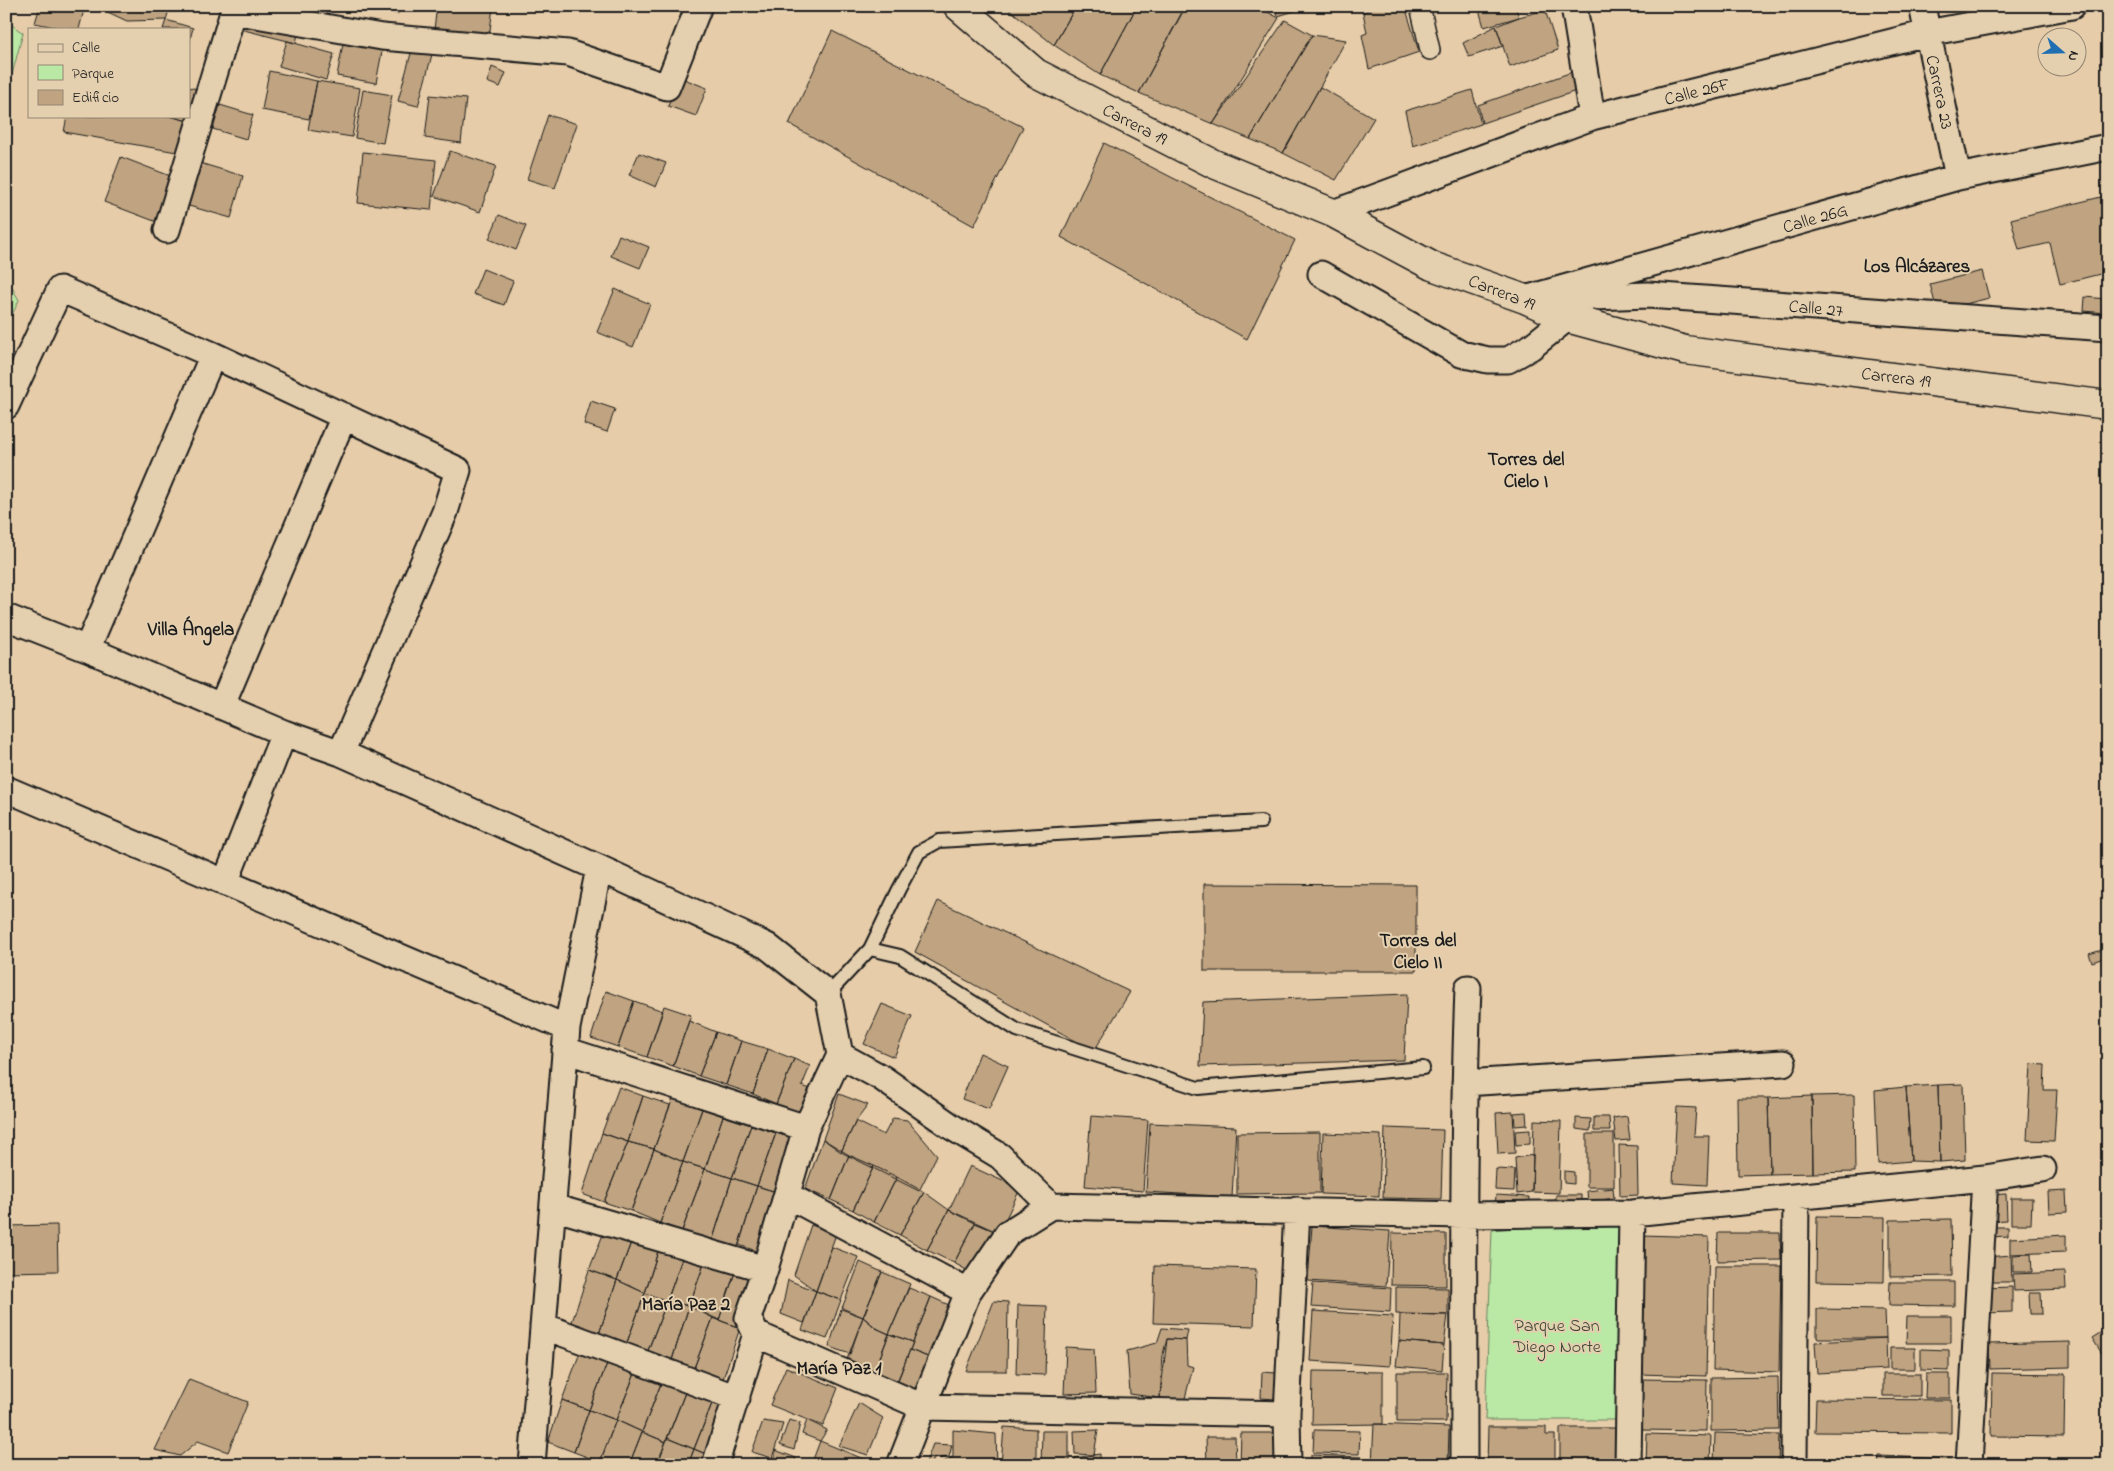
<svg xmlns="http://www.w3.org/2000/svg" width="2114" height="1471" viewBox="0 0 2114 1471" font-family="'Indie Flower',sans-serif">
	<style>
		.green { fill: #bae8a5; stroke: #6b8260 }
		.building { fill: #c0a481; stroke: #1c1c1c }
		.lines { fill: none; stroke-linecap: round; stroke-linejoin: round }
		.service-casing { stroke: #1c1c1c; stroke-width: 16 }
		.pedestrian-casing { stroke: #1c1c1c; stroke-width: 22 }
		.minor-casing { stroke: #1c1c1c; stroke-width: 29 }
		.tertiary-casing { stroke: #1c1c1c; stroke-width: 31 }
		.service { stroke: #e4cfae; stroke-width: 12 }
		.pedestrian { stroke: #e4cfae; stroke-width: 19 }
		.minor { stroke: #e4cfae; stroke-width: 25 }
		.tertiary { stroke: #e4cfae; stroke-width: 28 }
		.labels { text-anchor: middle; stroke-width: 4; stroke-linejoin: round; paint-order: stroke }
		.street-label { font-size: 18px; fill: #1c1c1c; stroke: #e4cfae }
		.park-label { font-size: 18px; fill: #3c4537; stroke: #e4cfae }
		.neighbourhood-label { font-size: 19px; font-weight: bold; fill: #1c1c1c; stroke: #e4cfae }
	</style>
	<rect width="100%" height="100%" fill="#e6cca8"/>
	<filter id="ink" filterUnits="userSpaceOnUse"><feTurbulence type="fractalNoise" baseFrequency=".02" numOctaves="2"/><feDisplacementMap in="SourceGraphic" scale="10" xChannelSelector="R" yChannelSelector="G"/><feConvolveMatrix kernelMatrix="1 2 1 2 8 2 1 2 1" color-interpolation-filters="sRGB"/></filter>
	<g filter="url(#ink)">
		<path class="green" d="M6,21l17,12 -17,64z
			M6,277l13,23 -13,28z
			M1627,1218l-3,202h-139l7,-190z"/>
		<path class="building" d="M40,6h45l-6,23h-15l-29,-6z
			M170,6l-4,14 -39,1 -30,-14z
			M374,6h26l-2,8 -25,-6z
			M437,6l56,1 -4,31 -55,-9z
			M1005,6h71l-22,39z
			M1076,6h61l-37,69 -46,-30z
			M1137,6h33l12,6 -43,81 -39,-18z
			M1186,6h70l23,12 -66,106 -74,-31z
			M1275,6h36l-33,10z
			M1379,6h26l14,46 -50,17 -7,-34 5,-2 -4,-21z
			M1478,6h37l4,11 -35,10z
			M1545,10l13,40 -48,17 -14,-41 23,-9z
			M243,15l56,14 -3,14 -56,-14z
			M166,20l27,8 -4,15v-14h-26z
			M1285,20l27,15 -62,104 -37,-15z
			M1496,26l7,20 -34,11 -6,-14z
			M832,31l191,96 -49,99 -185,-102z
			M1312,35l34,5 -63,113 -33,-14z
			M344,38l39,8 -7,37 -39,-7z
			M287,41l47,13 -8,26 -47,-14z
			M413,46l20,5 -15,55 -20,-5z
			M492,67l14,6 -6,14 -13,-5z
			M1578,70l4,19 -100,34 -4,-18z
			M269,71l48,10 -8,38 -47,-9z
			M679,77l28,11 -11,28 -28,-10z
			M317,81l43,7 -8,49 -44,-7z
			M189,87l14,4 -8,32 -25,-7h19z
			M1320,87l54,31 -38,62 -53,-27z
			M363,90l29,5 -9,48 -28,-5z
			M1472,90l9,34 -68,22 -8,-35z
			M430,95l36,4 -5,44 -36,-5z
			M220,105l33,10 -7,24 -33,-10z
			M548,115l29,9 -22,64 -28,-9z
			M67,116h103l25,7 -7,31 -124,-22z
			M1104,143l191,97 -48,99 -186,-102z
			M450,151l46,15 -16,46 -46,-16z
			M363,152l73,8 -5,50 -73,-7z
			M639,153l27,10 -10,24 -27,-12z
			M121,157l52,20 -16,45 -53,-20z
			M193,161l50,15 -12,42 -49,-14z
			M2105,196l3,11v65l-48,12 -10,-41 -31,7 -8,-31z
			M499,215l27,11 -10,24 -27,-11z
			M619,235l30,12 -9,21 -29,-12z
			M483,269l30,12 -9,24 -31,-11z
			M1982,271l7,27 -52,13 -7,-27z
			M615,289l35,15 -17,43 -36,-15z
			M2085,297l21,2 -1,14 -21,-2z
			M591,401l24,8 -8,23 -23,-8z
			M1204,884l212,1v86h-212z
			M938,901l192,91 -36,59 -179,-99z
			M2102,950l2,8 -12,4 -3,-8z
			M606,991l28,10 -16,46 -27,-9z
			M1407,994l-3,66 -204,6 3,-64z
			M634,1001l29,10 -16,46 -29,-10z
			M882,1004l30,12 -18,41 -30,-13z
			M664,1006l27,9 -18,51 -26,-9z
			M689,1021l27,11 -17,44 -26,-10z
			M716,1032l25,9 -15,44 -27,-9z
			M741,1041l27,8 -15,45 -27,-9z
			M768,1049l26,10 -18,45 -23,-10z
			M980,1053l28,13 -19,43 -27,-10z
			M794,1059l16,7 -8,20 14,5 -10,25 -30,-12z
			M2031,1064l14,1 -1,25h13l-3,51 -27,-1z
			M1963,1084l2,76 -25,2 -2,-77z
			M1938,1085l2,77 -29,-1 -5,-74z
			M619,1087l24,9 -15,46 -26,-9z
			M1906,1087l5,74 -33,3 -3,-74z
			M839,1094l29,11 -12,16 -15,31 -18,-13z
			M1854,1095l1,77 -42,1 -1,-77z
			M643,1096l27,9 -16,44 -26,-7z
			M1812,1096l1,77 -43,1 -2,-76z
			M673,1098l29,11 -19,53 -29,-13z
			M1737,1098h31l2,76 -32,1z
			M1677,1107l19,1 -2,28h15l-2,49 -34,-2z
			M702,1109l21,7 -18,53 -22,-7z
			M1513,1112l2,41 -17,1 -2,-41z
			M1526,1112l1,13 -12,1 -1,-13z
			M723,1116l28,9 -19,53 -27,-9z
			M1091,1116l57,4 -5,71 -58,-5z
			M1627,1116l3,24 -14,1 -3,-23z
			M1594,1117h15l1,14h-16z
			M893,1118l14,2 30,35 -18,36 -78,-39 15,-31 28,14z
			M1576,1118l15,1 -1,12 -14,-2z
			M1534,1120l27,1 -2,72 -27,-1z
			M1150,1123l86,4 -4,70 -86,-5z
			M751,1125l25,8 -19,53 -25,-8z
			M1385,1128l58,2 -2,69 -58,-1z
			M1530,1130v14l-14,1 -1,-14z
			M1320,1132v61l-83,1v-61z
			M602,1133l26,9 -24,60 -22,-8z
			M776,1133l22,7 -15,54 -26,-8z
			M1323,1133l58,2 -2,61 -58,-2z
			M1587,1134h27v53h-27z
			M823,1139l26,16 -18,45 -26,-11z
			M628,1142l26,7 -23,62 -27,-9z
			M1619,1145l18,1 1,49 -18,1z
			M654,1149l29,13 -23,61 -29,-12z
			M849,1155l25,11 -21,44 -22,-10z
			M1533,1155l-1,37 -15,2 -2,-36z
			M683,1162l22,7 -23,62 -22,-8z
			M874,1166l23,11 -23,45 -21,-12z
			M970,1166l50,23 -21,44 -50,-23z
			M705,1169l27,9 -21,67 -31,-9z
			M1496,1169l19,1 -1,21 -19,-1z
			M1564,1171l10,1v12l-10,-1z
			M897,1177l27,15 -24,43 -26,-13z
			M732,1178l25,8 -21,67 -25,-8z
			M757,1186l26,8 -18,60 -26,-9z
			M1613,1188l1,10 -26,4 -1,-11z
			M2066,1191l1,21 -18,1 -1,-21z
			M924,1192l25,18 -22,40 -27,-15z
			M2006,1194l1,26 -18,1 -1,-26z
			M1496,1195l33,2 -1,12 -33,-2z
			M1556,1195h25v11h-25z
			M2011,1198h21l-1,26h-20z
			M949,1210l26,13 -21,40 -27,-13z
			M1817,1216l68,1 -1,65 -68,-1z
			M1951,1219l1,57 -62,1v-57z
			M975,1223l24,10 -20,44 -25,-14z
			M57,1225l1,46 -52,1v-46z
			M811,1225l25,9 -20,57 -22,-16z
			M1312,1226l78,5 -4,55 -78,-5z
			M606,1227l27,10 -16,43 -28,-10z
			M1989,1227h19v9l-18,1z
			M1392,1233l54,1v52l-55,-1z
			M1718,1233h62l1,27 -64,1z
			M1642,1235l67,2 -3,139 -68,-2z
			M2066,1235v17l-56,2v-16z
			M633,1237l26,11 -14,45 -28,-13z
			M832,1247l26,10 -17,43 -25,-9z
			M659,1248l24,8 -16,45 -22,-8z
			M2031,1254l1,18h-19v-17z
			M2011,1255l1,27h-23l-1,-25z
			M683,1256l21,8 -15,42 -22,-5z
			M860,1262l22,10 -19,45 -21,-9z
			M704,1264l31,8 -16,48 -30,-14z
			M1155,1266l101,3 -2,57 -101,-3z
			M1715,1266h66l-2,106 -66,-2z
			M589,1270l28,10 -18,54 -28,-9z
			M735,1272l24,8 -19,48 -21,-8z
			M882,1272l28,12 -21,50 -13,-6 -13,-11z
			M2065,1272l1,17 -52,2 -1,-17z
			M617,1280l28,13 -19,52 -27,-11z
			M788,1280l28,11 -12,32 -23,-9z
			M1890,1282h64v24l-65,-1z
			M1313,1283l78,5 -1,24 -79,-5z
			M1396,1287l52,1v27l-52,-1z
			M2012,1287v25l-27,1 -1,-25z
			M909,1288l22,9 -18,45 -24,-8z
			M816,1291l25,9 -14,39 -25,-9z
			M645,1293l22,8 -20,52 -21,-8z
			M2029,1293h12l1,21h-12z
			M931,1297l29,13 -27,49 -23,-9z
			M667,1301l22,5 -17,54 -25,-7z
			M994,1301l14,1 -1,69h-41z
			M1018,1305l29,1 -2,69 -29,-1z
			M689,1306l24,12 -19,50 -22,-8z
			M841,1309l22,8 -13,37 -21,-7z
			M1817,1309l68,1 1,28h-69z
			M1313,1311l80,5 -3,50 -80,-5z
			M1400,1314l48,1 -4,30 -45,-4z
			M1907,1316h44v27h-45z
			M863,1317l13,11 13,6 -15,39 -28,-11z
			M713,1318l27,10 -17,51 -29,-11z
			M1162,1328l26,2 -2,10 -19,-1 -4,15 -3,44 -30,-4 -3,-43 30,-8z
			M2108,1328v35l-16,-25z
			M889,1334l24,8 -16,41 -23,-10z
			M1886,1338l1,31 -70,4 -2,-31z
			M1167,1339l19,1 1,25 6,2 -9,35 -24,-4z
			M1399,1341l45,4 -2,25 -46,-4z
			M2070,1342v25l-80,2 -1,-25z
			M1066,1347l28,2 2,44 -32,1z
			M1890,1348h25v21h-25z
			M1921,1349l28,1v21l-28,-1z
			M581,1350l27,11 -19,49 -27,-10z
			M910,1350l23,9 -16,39 -23,-9z
			M608,1361l28,10 -20,49 -27,-10z
			M786,1367l52,21 -15,38 -53,-21z
			M636,1371l26,10 -20,51 -26,-12z
			M1313,1371l70,1v52l-71,1z
			M1262,1372l14,1 1,12 -2,14 -14,-1z
			M1397,1372h50l-1,50h-49z
			M1992,1373l73,1 -1,63 -73,-1z
			M1883,1374h37v22h-37z
			M1926,1374h24v24h-25z
			M1778,1377l1,53 -68,1v-53z
			M189,1379l59,23 -20,50 -30,-11 -18,15 -25,-6z
			M1640,1379l67,1 -1,51 -66,-1z
			M662,1381l24,9 -20,52 -24,-10z
			M686,1390l27,11 -19,48 -27,-11z
			M1816,1399l135,1v33l-136,-1z
			M562,1400l27,10 -15,42 -26,-10z
			M713,1401l26,11 -19,48 -26,-11z
			M859,1403l24,15 -15,37 -29,-9z
			M589,1410l27,10 -16,42 -26,-10z
			M616,1420l26,12 -13,33h-23l-6,-3z
			M789,1420l11,3 -6,27 -14,-5z
			M807,1420l20,10 -7,11 -18,-7z
			M763,1421l20,3 -11,34 -20,-6z
			M1374,1424l75,3 -1,38h-76z
			M1004,1427l32,2v36h-35z
			M1488,1427h58v8h9v30h-68z
			M1560,1428h64l-1,34h-63z
			M953,1430l43,4 1,31h-56v-2l12,-6z
			M1098,1430l-4,25 -19,-1 -1,-23z
			M1314,1430l46,1 -1,23 -46,-1z
			M1042,1431h27v34h-28z
			M642,1432l24,10 -9,23h-28z
			M1241,1433h35v32h-36z
			M1715,1433l64,2 -1,30h-64z
			M1647,1434l64,2 -1,29h-64z
			M1206,1437h29l1,28h-29z
			M667,1438l27,11 -6,16h-31z
			M820,1441l46,19 -2,5h-53z
			M933,1444l19,1 -3,12 -16,2v6h-8z
			M694,1449l26,11 -2,5h-30z
			M775,1450l21,8 -3,7h-39l1,-7 20,5z
			M1100,1454v11h-26l1,-7z
			M1311,1455l51,2v8h-51z
			M1879,1456l72,3v6h-73z"/>
		<g class="lines">
			<defs>
				<path id="service" d="M870,949l29,-60 20,-37 20,-11 322,-19
					M828,994l42,-45 30,7 117,74 181,58 225,-20"/>
				<path id="pedestrian" d="M1420,6l10,44"/>
				<path id="minor" d="M1574,6l18,111
					M1922,6l36,171
					M233,11l149,26 186,16 99,34 32,-81
					M1333,213l259,-96 335,-84 145,-27
					M167,230l68,-224
					M1321,274l140,80 27,6h20l23,-13 36,-29
					M1565,298l83,-3 460,33
					M1525,299l433,-122 150,-30
					M6,406l54,-117 153,66 245,115 -13,42 -104,241
					M6,617l81,32 197,84 57,20 258,115 168,78 61,48 12,61 42,23 70,49 48,29 51,50
					M87,649l126,-294
					M222,705l122,-289
					M6,789l561,239
					M225,883l59,-150
					M565,1050l241,78
					M1465,1083l318,-20
					M787,1195l181,97
					M553,1207l212,62
					M543,1326l194,72
					M756,1334l167,73 364,7
					M532,1465l35,-437 32,-160
					M715,1465l41,-131 -8,-16 17,-49 41,-141 34,-73
					M900,1465l68,-173 40,-59 43,-27 412,9 169,-2 353,-35 58,-9
					M1288,1465l-1,-51 10,-204
					M1464,1465c0,-159 -2,-318 4,-477
					M1628,1465l4,-252
					M1794,1465l2,-268
					M1969,1465l16,-287"/>
				<path id="tertiary" d="M958,6l78,67 178,91 119,49 99,53 93,33 42,19 118,32 423,55"/>
			</defs>
			<use href="#service" class="service-casing"/>
			<use href="#pedestrian" class="pedestrian-casing"/>
			<use href="#minor" class="minor-casing"/>
			<use href="#tertiary" class="tertiary-casing"/>
			<use href="#service" class="service"/>
			<use href="#pedestrian" class="pedestrian"/>
			<use href="#minor" class="minor"/>
			<use href="#tertiary" class="tertiary"/>
		</g>
	</g>
	<g class="labels">
		<g class="street-label">
			<text transform="translate(1697 91) rotate(-14)" y="6">Calle 26F</text>
			<text transform="translate(1940 92) rotate(78)" y="6">Carrera 23</text>
			<text transform="translate(1135 124) rotate(27)" y="6">Carrera 19</text>
			<text transform="translate(1815 218) rotate(-16)" y="6">Calle 26G</text>
			<text transform="translate(1502 292) rotate(21)" y="6">Carrera 19</text>
			<text transform="translate(1816 308) rotate(5)" y="6">Calle 27</text>
			<text transform="translate(1896 377) rotate(7)" y="6">Carrera 19</text>
		</g>
		<g class="park-label">
			<text x="1557" y="1331">Parque San<tspan x="1557" dy="21">Diego Norte</tspan></text>
		</g>
		<g class="neighbourhood-label">
			<text x="1917" y="272">Los Alcázares</text>
			<text x="1526" y="465">Torres del<tspan x="1526" dy="22">Cielo I</tspan></text>
			<text x="191" y="635">Villa Ángela</text>
			<text x="1418" y="946">Torres del<tspan x="1418" dy="22">Cielo II</tspan></text>
			<text x="686" y="1310">María Paz 2</text>
			<text x="839" y="1374">María Paz 1</text>
		</g>
	</g>
	<rect width="2114" height="1471" fill="none" stroke="#e4cfae" stroke-width="25"/>
	<rect x="12" y="12" width="2089" height="1446" fill="none" stroke="#1c1c1c" stroke-width="2" filter="url(#ink)"/>
	<rect x="28" y="28" width="162" height="90" fill="#e4cfae" stroke="#948774"/>
	<rect x="38" y="44" width="25" height="8" fill="#e4cfae" stroke="#948774"/>
	<text x="72" y="52" font-size="15" fill="#1c1c1c">Calle</text>
	<rect x="38" y="65" width="25" height="15" fill="#bae8a5" stroke="#948774"/>
	<text x="72" y="78" font-size="15" fill="#1c1c1c">Parque</text>
	<rect x="38" y="90" width="25" height="15" fill="#c0a481" stroke="#948774"/>
	<text x="72" y="102" font-size="15" fill="#1c1c1c">Edificio</text>
	<g transform="translate(2062 52) rotate(110)"><circle r="24" fill="#e4cfae" stroke="#948774"/>
	<path d="M0-4L9 19L0 12L-9 19Z" fill="#1f6fb2"/>
	<text y="-8" font-size="14" font-weight="bold" text-anchor="middle" fill="#1c1c1c">N</text>
	</g>
</svg>
